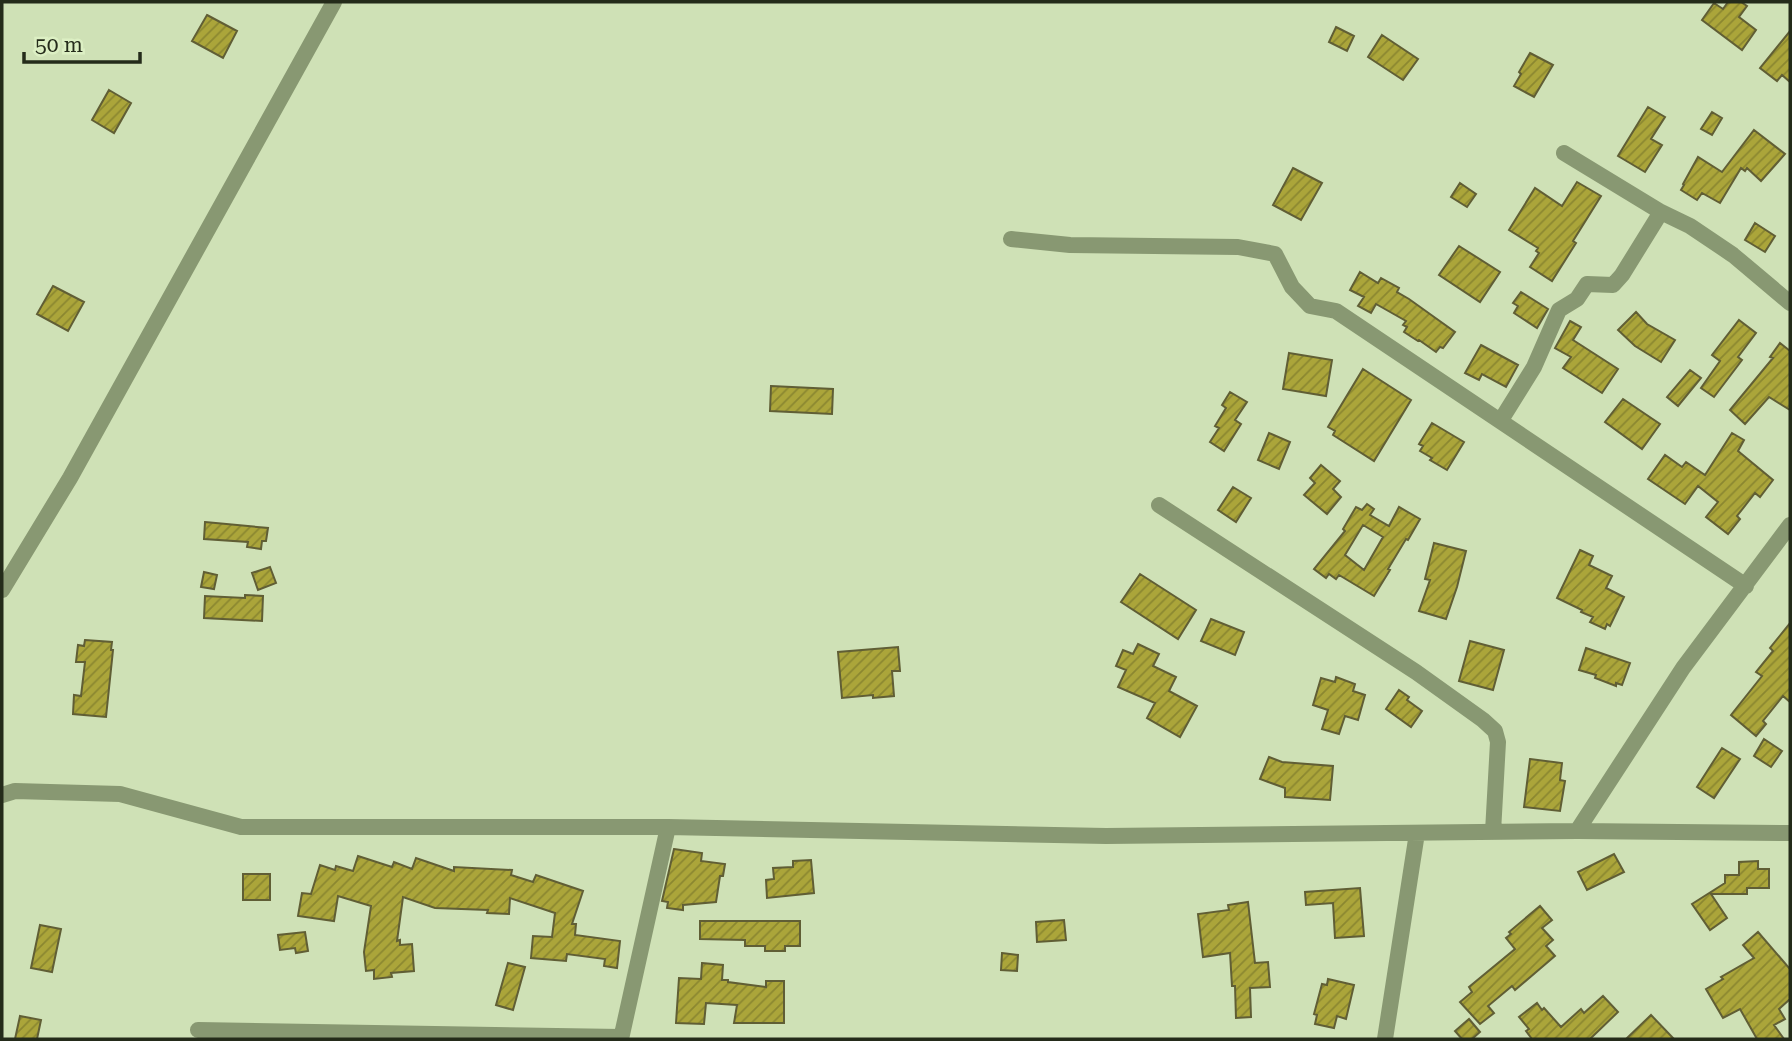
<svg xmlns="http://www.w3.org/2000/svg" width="1792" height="1041" viewBox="0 0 1792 1041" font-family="'Roboto Serif',serif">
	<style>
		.building { fill: url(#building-hatch); stroke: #605e35; stroke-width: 2; fill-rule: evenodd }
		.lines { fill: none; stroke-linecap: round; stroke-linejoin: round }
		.minor { stroke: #889872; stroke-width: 16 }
	</style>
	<defs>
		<pattern id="building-hatch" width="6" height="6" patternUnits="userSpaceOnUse" patternTransform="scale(1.75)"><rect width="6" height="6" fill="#aba53a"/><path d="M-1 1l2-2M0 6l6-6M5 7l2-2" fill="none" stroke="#8b8730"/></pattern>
	</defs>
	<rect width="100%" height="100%" fill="#cfe1b6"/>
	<path class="building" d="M1728,2h13l6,4 -8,11 17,13 -14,20 -40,-30 12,-17 9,6z
		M207,15l30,16 -14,27 -31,-17z
		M1336,27l18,9 -7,15 -18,-9z
		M1790,31v51l-8,-7 -5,6 -17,-13z
		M1382,35l36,24 -15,21 -35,-23z
		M1530,53l23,12 -19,32 -20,-11 7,-12 -2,-2z
		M109,90l22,13 -17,30 -22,-13z
		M1648,107l17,10 -14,22 11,6 -17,27 -27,-16z
		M1712,112l10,6 -10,17 -11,-6z
		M1754,130l31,24 -24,27 -14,-13 -2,3 -4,-3 -21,35 -18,-10 -5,7 -16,-10 3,-5 -1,-1 15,-27 24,15z
		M1293,168l29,15 -21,37 -28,-15z
		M1577,182l24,14 -28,45 3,2 -24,38 -22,-14 9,-14 -3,-2 2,-3 -29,-18 26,-42 27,18z
		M1460,183l16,11 -9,13 -16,-10z
		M1755,223l20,13 -10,16 -20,-12z
		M1459,246l41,26 -20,30 -41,-27z
		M1360,272l18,11 3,-5 18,10 -2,4 12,7 46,33 -12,16 -3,-1 -4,5 -17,-12 -1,1 -14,-9 3,-5 -4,-2 3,-4 -30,-17 -5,9 -13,-7 6,-9 -14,-7z
		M53,286l31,16 -16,29 -31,-17z
		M1521,292l27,17 -11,19 -23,-15 4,-7 -5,-3z
		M1636,312l11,12 28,16 -14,22 -26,-16 -17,-16z
		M1739,320l17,13 -18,24 4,3 -28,37 -13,-9 19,-27 -8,-6z
		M1570,321l11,6 -8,13 45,29 -16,24 -39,-25 8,-11 -16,-9z
		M1780,343l10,8v59l-21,-13 -24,27 -15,-14 43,-52 -3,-1z
		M1481,345l37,20 -12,22 -24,-13 -3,6 -14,-7z
		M1289,353l43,7 -6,36 -43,-7z
		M1363,369l48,31 -37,61 -41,-26 2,-4 -7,-4z
		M1690,370l11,8 -23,28 -11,-9z
		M771,386l62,3 -1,25 -62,-3z
		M1230,392l17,10 -12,18 6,4 -17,27 -14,-9 9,-14 -4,-2 11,-18 -4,-3z
		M1623,399l37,25 -18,25 -37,-27z
		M1432,423l32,19 -17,28 -17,-10 2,-2 -12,-7 3,-5 -4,-2z
		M1269,433l21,9 -11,27 -21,-9z
		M1732,433l12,7 -6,11 35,29 -13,17 -5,-4 -18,23 3,3 -12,15 -22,-17 12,-15 -20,-16 -13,18 -37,-25 17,-24 17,12 4,-5 19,13z
		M1321,465l19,16 -7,8 8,8 -14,17 -23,-19 11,-12 -5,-5z
		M1233,487l18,11 -15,24 -18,-12z
		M1367,504l7,5 -4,6 19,11 10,-19 21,12 -12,21 -2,-1 -18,30 2,1 -16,26 -35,-21 -3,4 -7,-5 -3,4 -12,-9 31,-38 -2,-2 13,-22 6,3zM1363,525l20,12 -19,33 -19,-15z
		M205,522l63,6 -2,13h-4l-1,8 -14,-2 1,-5 -44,-3z
		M1434,543l32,8 -9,36 -11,32 -27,-8 11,-31 -5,-1z
		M1580,550l13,6 -4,9 23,11 -6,12 18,9 -14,29 -3,-2 -2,5 -15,-7 3,-5 -12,-5 1,-2 -25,-12z
		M270,567l6,16 -18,7 -6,-17z
		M204,572l13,3 -3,14 -13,-2z
		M1140,574l56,36 -18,29 -57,-37z
		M245,595l18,1 -1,25 -58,-3 1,-22 40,2z
		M1211,619l33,13 -9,23 -34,-14z
		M1790,623v79l-7,-6 -20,25 3,3 -10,12 -25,-21 31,-39 -6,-4 17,-21 -3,-3z
		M85,640l27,2 -1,8h2l-7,67 -33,-3 1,-19 7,1 4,-34h-9l2,-17 6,1z
		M1470,641l34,9 -11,40 -34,-9z
		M1138,644l21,10 -6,12 23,11 -7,14 28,15 -17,31 -33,-19 8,-15 -37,-16 8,-17 -10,-4 7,-16 10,4z
		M898,647l2,24h-8l2,25 -21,2v-3l-31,3 -4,-46z
		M1586,648l44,15 -8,22 -6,-2v3l-21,-8 1,-3 -17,-5z
		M1336,677l19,7 -2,7 12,4 -7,25 -13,-4 -6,18 -17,-5 6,-19 -15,-5 8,-27 14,4z
		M1399,690l10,7 -2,3 15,11 -11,16 -25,-18z
		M1764,739l18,12 -11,16 -17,-11z
		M1722,748l18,11 -26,39 -17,-11z
		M1269,757l13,5 51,4 -3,34 -45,-3v-9l-25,-9z
		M1530,759l32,4 -2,17 5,1 -5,30 -36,-4z
		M674,849l28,4 -1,8 24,3 -2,12h-3l-4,26 -33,3v5l-16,-2 1,-6 -6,-1z
		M1614,854l10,18 -37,18 -9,-18z
		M358,856l34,11 2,-5 18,7 4,-11 38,13v-4l58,3 -1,5 22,7 3,-7 47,16 -11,33h4l-1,11 45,6 -3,27 -13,-2 1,-7 -38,-5 -1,7 -35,-3 2,-22 19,1 3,-24 -45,-15 -1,16 -22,-1 1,-3 -53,-2 -32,-11 -6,44 3,-1v5l12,-1 2,27 -23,2 1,4 -18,2v-9l-8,1 -2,-19 7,-46 -33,-10 -4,25 -36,-5 4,-23 9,1 9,-29 15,5 1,-4 17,5z
		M811,860l3,33 -47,5 -1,-18 8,-1 -1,-11 20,-1v-6z
		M1758,861v8h11v19h-22v6h-36l16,24 -17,12 -18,-26 33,-21v-8h14v-13z
		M243,874h27v26h-27z
		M1360,888l4,48 -29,2 -2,-35 -27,2 -1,-13z
		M1248,902l7,61 13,-1 2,25 -20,1 1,29 -15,1 -1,-32h-3l-2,-33 -27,4 -5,-43 31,-4 -1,-5z
		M1540,906l12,14 -10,8 11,12 -7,6 9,10 -40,34 -3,-4 -24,20 6,7 -14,11 -20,-22 12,-10 -3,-5 46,-38 -9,-11 5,-4 -2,-2z
		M1064,920l2,20 -29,2 -1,-20z
		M700,921h100v25h-15v5h-20v-5h-20v-6l-45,-1z
		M40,925l21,4 -9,43 -21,-4z
		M305,932l3,19 -12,2 -1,-5 -15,2 -2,-15z
		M1758,932l32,37v30l-11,10 6,10 -11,6 10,14h-27l-17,-30 -17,9 -17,-29 17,-10 -2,-2 33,-19 -11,-13z
		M1002,953l16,2 -1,16 -16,-1z
		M508,963l17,4 -12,43 -17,-5z
		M702,963l21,2 -1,15h6v2l38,5v-6h18v42h-50l3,-18 -31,-2 -2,21 -28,-1 3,-45 22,1z
		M1328,979l26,6 -8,34 -9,-3 -3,12 -19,-4 2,-9 -3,-1 8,-30 5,1z
		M1603,996l15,16 -28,27h-58l-6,-8 3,-2 -10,-12 18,-14 5,7 2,-2 17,19 20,-18 3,4z
		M1651,1015l23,24h-48z
		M20,1016l21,4 -4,19h-22z
		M1469,1019l11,13 -8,7h-10l-7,-8z"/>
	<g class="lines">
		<path class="minor" d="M1564,153l97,59 29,14 43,29 57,48
			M1011,239l59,6 168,2 37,7 17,33 18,19 26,5 410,275
			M1501,420l33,-53 25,-57 18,-11 10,-15 26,1 9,-10 39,-63
			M1159,505l257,167 67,48 12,11 3,11 -5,90
			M2,590l68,-112 264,-476
			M2,795l13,-4 105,3 121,33h427l438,9 471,-5 213,2
			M1577,831l106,-163 107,-143
			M198,1030l423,7
			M621,1039l47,-212
			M1385,1039l32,-206"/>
	</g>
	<rect width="1792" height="1041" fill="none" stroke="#242b1a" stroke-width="7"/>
	<path d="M24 52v10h116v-10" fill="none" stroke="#242b1a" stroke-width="3.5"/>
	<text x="35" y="52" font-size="21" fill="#242b1a" stroke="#dcefc3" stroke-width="5" paint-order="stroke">50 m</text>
</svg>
